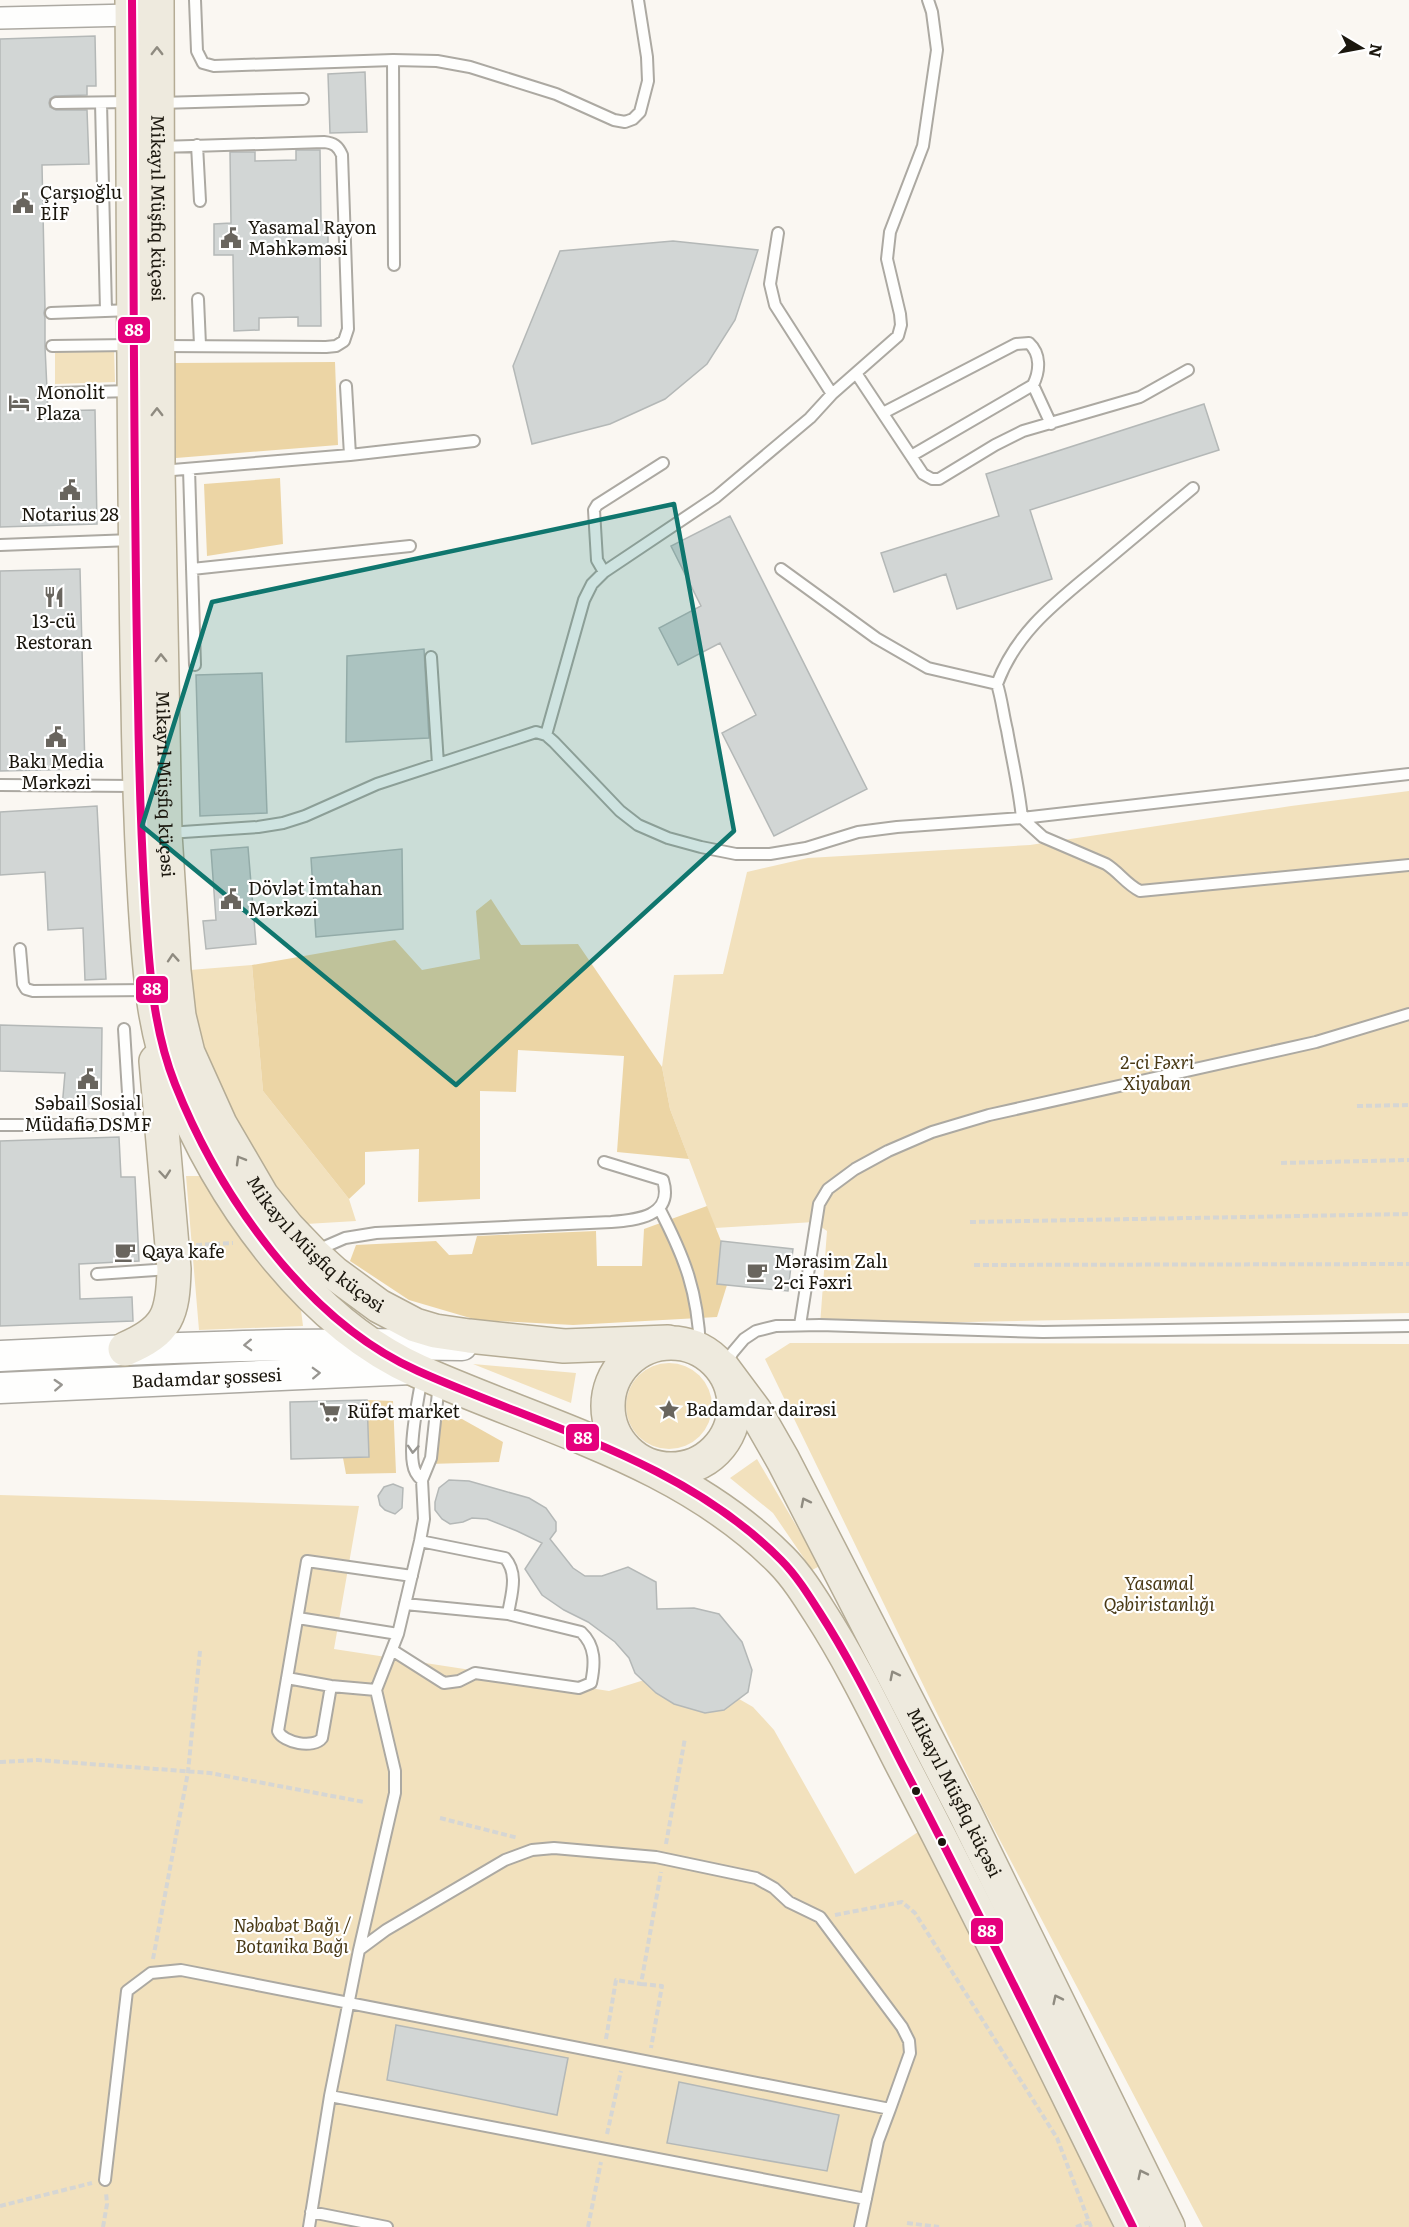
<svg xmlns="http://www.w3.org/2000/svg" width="1409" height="2227" viewBox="0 0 1409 2227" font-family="Literata,serif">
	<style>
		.green { fill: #f2e1bd }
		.forest { fill: #ecd5a5 }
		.building { fill: #d2d6d5; stroke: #b4b8b7; stroke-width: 1.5 }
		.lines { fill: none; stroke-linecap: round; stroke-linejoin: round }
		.service-casing { stroke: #aca9a2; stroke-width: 14 }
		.minor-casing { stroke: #aca9a2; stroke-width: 24 }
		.secondary-casing { stroke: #aca9a2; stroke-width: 33 }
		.primary-casing { stroke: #b5ac95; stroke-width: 36 }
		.path { stroke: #d6d6d4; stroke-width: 4; stroke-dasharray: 6 3; stroke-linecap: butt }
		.service { stroke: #fefefd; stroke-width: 10 }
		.minor { stroke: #fefefd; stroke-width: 21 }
		.secondary { stroke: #fefefd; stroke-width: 30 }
		.primary { stroke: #eeeade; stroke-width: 33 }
		.bus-1-casing { stroke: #fff; stroke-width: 12 }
		.bus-1 { stroke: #e5007d; stroke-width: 8 }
		.oneway { stroke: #8f8b80 }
		.oneway2 { stroke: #989691 }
		.marked { fill: #0f766e; fill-opacity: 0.2; stroke: #0f766e; stroke-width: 4.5; stroke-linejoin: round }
		.bus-dot { fill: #1b170e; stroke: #fff; stroke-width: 2 }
		.labels { text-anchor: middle; stroke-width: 4.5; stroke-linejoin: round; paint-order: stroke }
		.poi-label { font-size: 18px; fill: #1b170e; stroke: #fff; text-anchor: start }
		.street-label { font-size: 18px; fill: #1b170e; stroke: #fff }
		.park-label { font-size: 18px; font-style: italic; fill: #493915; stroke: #fff }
		.line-badge { stroke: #fff; stroke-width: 2 }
		.badge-label { font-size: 16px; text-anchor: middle; font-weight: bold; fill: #fff }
	</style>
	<rect width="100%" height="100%" fill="#faf7f2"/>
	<path class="green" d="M114,350l1,32 -60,2v-32z
		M1409,791v522l-589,12 7,-94 -13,-9 -99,6 -45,-119 -8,-42 12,-92 49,-1 24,-102 61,-14 222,-13 261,-39z
		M252,965l11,126 86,108 7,22 -50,3 -20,-19 -34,-53 -45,-93 -13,-50 -4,-39z
		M186,1176h19l44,65 52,69 2,16 -104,4z
		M790,1343l619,1v883h-206l-221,-421 -217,-447z
		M626 1406a43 43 0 1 1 86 0a43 43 0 1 1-86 0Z
		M473,1364l103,9 -5,30z
		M757,1459l63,107 -8,4 -39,-57 -43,-35z
		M0,1495l359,11 -25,143 275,42 32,-10 39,-1 40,8 33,19 21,23 81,144 63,-42 152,299 43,96h-1113z"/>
	<path class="forest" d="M335,362l3,83 -162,13 -1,-95z
		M280,478l3,66 -76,12 -3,-72z
		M491,899l30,46 57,-1 84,123 8,42 19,50 -72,-7 7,-96 -106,-6 -2,42 -36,-1v108l-62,3 1,-53 -54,3v32l-16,15 -86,-108 -11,-126 143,-25 27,30 58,-11 -4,-48z
		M707,1206l14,35 -4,42 10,2 -10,32 -144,8 -96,-5 -68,-20 -59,-39 6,-16 80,-4 13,14 23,-1 5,-18 119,-5 1,35h45l2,-37z
		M367,1400l26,1 3,72 -50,1 -3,-16 26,-1z
		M428,1418l34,1 41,23 -4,20 -71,2z"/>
	<path class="building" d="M95,36l1,50h-9v9l-32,1 -5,3 -1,4 1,4 6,3h31l2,54 -47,1 3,143 -1,5 1,5v29l3,64 47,-1 2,114 -97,3v-488z
		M365,72l2,60 -37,1 -2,-59z
		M296,150h24l1,71h7v29h-8l1,76h-23v-9l-39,1v12l-25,1 -1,-76h-19v-31l17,-1 -1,-71h25v9l41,-1z
		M673,241l85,9 -23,70 -28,44 -42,35 -55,25 -78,20 -19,-78 47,-115z
		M1204,404l15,46 -189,60 22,69 -95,30 -11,-35 -52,18 -13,-39 118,-37 -13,-42z
		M730,516l137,273 -93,47 -52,-103 34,-18 -36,-72 -42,22 -19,-37 42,-22 -30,-60z
		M80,569l5,200 -85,2v-200z
		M424,649l5,89 -83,4 1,-86z
		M262,673l5,140 -67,3 -4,-141z
		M97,806l9,173 -21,1 -2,-52 -35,2 -3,-58 -45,3v-63z
		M248,847l8,97 -50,5 -3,-28 13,-1 -5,-70z
		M402,849l1,80 -87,8 -5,-79z
		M0,1025l102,3 -1,81 -39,-1 3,-35 -65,-2z
		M119,1137l2,40h14l4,84 -60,3 1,35 52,-2 1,24 -133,5v-185z
		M721,1241l72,8 -5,42 -71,-7z
		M367,1400l2,57 -78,2 -1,-57z
		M449,1480l20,1 35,10 25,7 17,10 10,14v9l-6,8 23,29 12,8h17l26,-9 28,15 1,27 37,-1 25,6 23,28 10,28 -4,22 -24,18 -19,3 -31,-9 -18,-11 -21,-20 -6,-15 -14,-16 -27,-20 -24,-12 -22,-15 -17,-26 17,-26 -25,-12 -30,-12 -15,-1 -9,4 -13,2 -8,-5 -7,-9v-8l4,-14z
		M393,1484l10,4 -1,20 -7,6 -10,-4 -5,-5 -2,-9 6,-9z
		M396,2025l172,33 -11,57 -170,-35z
		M679,2082l160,33 -12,56 -160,-28z"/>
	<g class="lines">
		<defs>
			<path id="service" d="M195,0l2,51 6,12 11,3 179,-6 44,1 33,6 86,27 58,26 11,2 8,-3 7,-7 8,-31 -1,-24 -9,-57
				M393,60l1,205
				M56,103l74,-1
				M101,103l5,208
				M160,103l143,-4
				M197,145l3,56
				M160,147l164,-5c10,1 14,4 18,13l6,174 -4,12 -8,5 -10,1 -166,-1
				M778,233l-8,51 5,21 57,89
				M198,299l2,46
				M51,313l81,-3
				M52,346l78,-1
				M856,373l67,101 9,5h7l56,-34 28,-14 117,-34 48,-27
				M1033,385l18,39
				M346,386l4,69
				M56,393l75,-2
				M883,413l133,-69 13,-1c12,11 11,28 4,42l-122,71
				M189,469l6,196
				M161,471l189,-16 124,-14
				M0,545l132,-5
				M192,569l218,-23
				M781,569l95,69 52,30 69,16c5,16 6,30 10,46 5,29 12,58 15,88l21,19 63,27c13,8 20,20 34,27l269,-26
				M604,572l-7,-12 -3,-50 3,-5 66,-42
				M431,657l7,107
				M997,684c20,-54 61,-83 104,-119 31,-26 61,-51 92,-77
				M546,735l38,-135 8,-16 12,-12 112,-75 94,-79 22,-24 66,-58 3,-11 -1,-11 -13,-55 3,-27 33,-86 14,-96 -5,-38 -4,-12
				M0,785l136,1
				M168,833l90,-6 25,-4 22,-7 72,-32 159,-52 10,3 8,7 66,69 18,14 30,13 33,9 35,7h34l36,-6 52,-16 39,-5 125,-9 387,-44
				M20,949l3,35 3,5 7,2 117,-1
				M124,1029l6,96
				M0,1125h159
				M659,1208c26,50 39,84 41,141
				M315,1251l30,-13 31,-5 235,-11c25,-2 63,-5 52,-42l-59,-18
				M97,1274l73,-5
				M800,1325l19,-121 9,-15 27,-20 33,-18 44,-19 57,-17 327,-73 93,-28
				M724,1366l9,-14 11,-13 12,-8 20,-5 44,-1 223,7 366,-6
				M422,1377c-4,22 -13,66 -9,87 1,7 4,12 9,16
				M420,1541l85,17c14,16 6,37 3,56
				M298,1618l100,16
				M392,1650l52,33 15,-2 16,-8 104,15 12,-5c4,-19 5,-37 -10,-51l-73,-18 -103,-10
				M287,1678l44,8 45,4 22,-56 22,-93 4,-22 -2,-39 9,-22 8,-75
				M331,1686l-9,52c-8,11 -39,5 -44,-7l29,-170 105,15
				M359,1950l36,-157v-22l-19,-81
				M330,2096l536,103
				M105,2180l22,-189 24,-18 30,-3 709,139 -12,32 -18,86
				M311,2212l76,15
				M309,2227l21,-131 29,-146 27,-20 119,-70 27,-10 22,-2 102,9 100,21 18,10 15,14 31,15 82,110 7,14 1,12 -20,56"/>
			<path id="minor" d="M0,18l132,-3"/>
			<g id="secondary">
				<path d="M0,1356c154,-8 308,-14 462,-11"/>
				<path id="s1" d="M0,1388l412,-19"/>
			</g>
			<g id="primary">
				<path d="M132,0c2,234 1,469 6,703 1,66 3,133 7,199 4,62 7,124 30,182 44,111 131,237 243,287 125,56 264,89 363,189 15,15 27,34 39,53 31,48 56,100 82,151 80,153 155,309 231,463"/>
				<path id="s2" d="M157,0l1,471 7,363 9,137 5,45 9,37 32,71 42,72 26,32 24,25 22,20 45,33 36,19 20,6 34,5 95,10 104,-4"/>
				<circle cx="671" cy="1406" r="63"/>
				<path d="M125,1349c43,-18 48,-35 49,-80l-18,-208"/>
				<path id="s3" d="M723,1368l32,43 28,49 182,353 203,414"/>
			</g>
		</defs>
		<use href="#service" class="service-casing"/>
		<use href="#minor" class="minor-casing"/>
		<use href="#secondary" class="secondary-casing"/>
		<use href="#primary" class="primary-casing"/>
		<path class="path" d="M1357,1106l52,-1
			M1281,1163l128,-3
			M970,1222l439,-8
			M196,1245l37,-2
			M974,1265l435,-1
			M0,1762l37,-2 173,13 154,29
			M440,1818l78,20
			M666,1844l19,-106
			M835,1915l67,-13 13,11 142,225 34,89
			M153,1959l35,-187 12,-121
			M641,1984l21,2 -11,62
			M606,2039l10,-59 25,4 20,-112
			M607,2134l14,-63
			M0,2206l92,-23
			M907,2223l32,4
			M103,2227l4,-23 -1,-12
			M588,2227l13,-65
			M1076,2227l13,-5"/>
		<use href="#service" class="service"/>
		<use href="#minor" class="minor"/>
		<use href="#secondary" class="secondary"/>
		<use href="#primary" class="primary"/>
		<defs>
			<path id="bus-1" d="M132,0c2,234 1,469 6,703 1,66 3,133 7,199 4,62 7,124 30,182 44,111 131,237 243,287 125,56 264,89 363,189 15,15 27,34 39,53 31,48 56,100 82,151 80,153 155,309 231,463"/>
		</defs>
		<use href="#bus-1" class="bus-1-casing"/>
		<use href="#bus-1" class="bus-1"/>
	</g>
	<defs><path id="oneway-chevron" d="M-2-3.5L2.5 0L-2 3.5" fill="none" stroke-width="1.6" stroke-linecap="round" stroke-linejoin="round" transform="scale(1.5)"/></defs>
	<g class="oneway">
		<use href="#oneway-chevron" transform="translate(157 51) rotate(-90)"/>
		<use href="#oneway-chevron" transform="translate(157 412) rotate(-90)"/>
		<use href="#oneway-chevron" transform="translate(161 658) rotate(-91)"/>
		<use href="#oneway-chevron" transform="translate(173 958) rotate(-94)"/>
		<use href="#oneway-chevron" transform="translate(240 1160) rotate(-120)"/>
		<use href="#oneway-chevron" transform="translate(165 1174) rotate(85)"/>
		<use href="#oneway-chevron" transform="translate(805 1502) rotate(-117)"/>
		<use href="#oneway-chevron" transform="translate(894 1675) rotate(-117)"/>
		<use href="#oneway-chevron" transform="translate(1057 1999) rotate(-116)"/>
		<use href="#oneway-chevron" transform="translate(1142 2174) rotate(-116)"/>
	</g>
	<g class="oneway2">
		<use href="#oneway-chevron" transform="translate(248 1345) rotate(178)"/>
		<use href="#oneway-chevron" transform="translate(316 1373) rotate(-2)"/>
		<use href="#oneway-chevron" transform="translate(58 1385) rotate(-3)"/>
		<use href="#oneway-chevron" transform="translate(413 1449) rotate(94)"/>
	</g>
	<path class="marked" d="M674,504l60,327 -278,254 -314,-259 70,-224z"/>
	<defs>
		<symbol id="civic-bare" viewBox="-9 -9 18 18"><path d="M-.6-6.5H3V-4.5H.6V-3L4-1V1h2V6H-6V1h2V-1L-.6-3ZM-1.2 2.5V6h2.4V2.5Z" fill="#69655e" stroke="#fff" stroke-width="2.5" paint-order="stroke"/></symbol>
		<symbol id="hotel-bare" viewBox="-9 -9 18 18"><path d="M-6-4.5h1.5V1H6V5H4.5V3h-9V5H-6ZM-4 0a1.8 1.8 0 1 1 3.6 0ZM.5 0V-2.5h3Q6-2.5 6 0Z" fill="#69655e" stroke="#fff" stroke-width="2.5" paint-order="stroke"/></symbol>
		<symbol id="restaurant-bare" viewBox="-9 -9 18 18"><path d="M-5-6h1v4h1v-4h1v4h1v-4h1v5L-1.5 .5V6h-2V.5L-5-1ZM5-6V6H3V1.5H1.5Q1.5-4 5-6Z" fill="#69655e" stroke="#fff" stroke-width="2.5" paint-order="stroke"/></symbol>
		<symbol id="cafe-bare" viewBox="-9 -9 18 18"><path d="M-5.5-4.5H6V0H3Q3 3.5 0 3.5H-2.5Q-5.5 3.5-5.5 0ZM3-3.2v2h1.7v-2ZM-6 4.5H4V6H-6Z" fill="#69655e" stroke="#fff" stroke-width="2.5" paint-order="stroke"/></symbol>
		<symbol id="sight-bare" viewBox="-9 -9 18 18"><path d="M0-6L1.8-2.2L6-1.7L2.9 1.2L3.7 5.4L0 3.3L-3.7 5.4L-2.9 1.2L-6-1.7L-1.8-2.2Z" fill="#69655e" stroke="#fff" stroke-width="2.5" paint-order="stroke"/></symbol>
		<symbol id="supermarket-bare" viewBox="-9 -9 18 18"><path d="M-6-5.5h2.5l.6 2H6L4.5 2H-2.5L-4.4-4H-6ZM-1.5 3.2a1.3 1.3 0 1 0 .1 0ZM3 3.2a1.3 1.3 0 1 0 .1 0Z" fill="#69655e" stroke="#fff" stroke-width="2.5" paint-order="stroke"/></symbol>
	</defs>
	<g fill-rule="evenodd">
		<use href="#civic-bare" x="8" y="188" width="30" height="30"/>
		<use href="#civic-bare" x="216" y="223" width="30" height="30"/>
		<use href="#hotel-bare" x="4" y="388" width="30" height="30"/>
		<use href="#civic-bare" x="55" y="475" width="30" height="30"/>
		<use href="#restaurant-bare" x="39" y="582" width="30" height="30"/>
		<use href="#civic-bare" x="41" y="722" width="30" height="30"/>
		<use href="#civic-bare" x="216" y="884" width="30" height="30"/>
		<use href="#civic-bare" x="73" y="1064" width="30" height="30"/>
		<use href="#cafe-bare" x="110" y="1237" width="30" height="30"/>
		<use href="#cafe-bare" x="742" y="1257" width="30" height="30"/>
		<use href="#sight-bare" x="654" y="1395" width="30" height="30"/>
		<use href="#supermarket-bare" x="315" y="1397" width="30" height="30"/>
	</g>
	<g class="bus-dot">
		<circle cx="916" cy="1791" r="5"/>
		<circle cx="942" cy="1842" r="5"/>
	</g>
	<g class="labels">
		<g class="poi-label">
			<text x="40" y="199">Çarşıoğlu<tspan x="40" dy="21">EİF</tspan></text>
			<text x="248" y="234">Yasamal Rayon<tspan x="248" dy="21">Məhkəməsi</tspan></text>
			<text x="36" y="399">Monolit<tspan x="36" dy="21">Plaza</tspan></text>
			<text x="70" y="521" text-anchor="middle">Notarius 28</text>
			<text x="54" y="628" text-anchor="middle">13-cü<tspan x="54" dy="21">Restoran</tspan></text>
			<text x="56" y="768" text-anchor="middle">Bakı Media<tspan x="56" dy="21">Mərkəzi</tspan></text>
			<text x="248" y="895">Dövlət İmtahan<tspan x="248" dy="21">Mərkəzi</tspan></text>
			<text x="88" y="1110" text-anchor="middle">Səbail Sosial<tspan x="88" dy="21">Müdafiə DSMF</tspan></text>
			<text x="142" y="1258">Qaya kafe</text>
			<text x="774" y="1268">Mərasim Zalı<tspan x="774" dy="21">2-ci Fəxri</tspan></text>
			<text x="686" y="1416">Badamdar dairəsi</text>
			<text x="347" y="1418">Rüfət market</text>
		</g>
		<g class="street-label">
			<text dy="6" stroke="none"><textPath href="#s2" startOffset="208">Mikayıl Müşfiq küçəsi</textPath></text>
			<text dy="6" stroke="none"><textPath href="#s2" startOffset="784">Mikayıl Müşfiq küçəsi</textPath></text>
			<text dy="6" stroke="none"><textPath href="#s2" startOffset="1288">Mikayıl Müşfiq küçəsi</textPath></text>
			<text dy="6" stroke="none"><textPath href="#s1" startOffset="207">Badamdar şossesi</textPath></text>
			<text dy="6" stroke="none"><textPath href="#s3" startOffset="484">Mikayıl Müşfiq küçəsi</textPath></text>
		</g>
		<g class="park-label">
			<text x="1157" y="1069">2-ci Fəxri<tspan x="1157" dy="21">Xiyaban</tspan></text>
			<text x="1159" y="1590">Yasamal<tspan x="1159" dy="21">Qəbiristanlığı</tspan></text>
			<text x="292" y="1932">Nəbabət Bağı /<tspan x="292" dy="21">Botanika Bağı</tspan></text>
		</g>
	</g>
	<g class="line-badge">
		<rect x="117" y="316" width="34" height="28" rx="6" fill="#e5007d"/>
		<rect x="135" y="975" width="34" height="29" rx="6" fill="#e5007d"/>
		<rect x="565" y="1423" width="35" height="29" rx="6" fill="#e5007d"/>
		<rect x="970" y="1917" width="34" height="28" rx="6" fill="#e5007d"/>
	</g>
	<g class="badge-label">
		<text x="134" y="336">88</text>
		<text x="152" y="995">88</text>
		<text x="583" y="1444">88</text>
		<text x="987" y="1937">88</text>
	</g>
	<g transform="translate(1361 48) rotate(100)" stroke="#ffffff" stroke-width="4.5" paint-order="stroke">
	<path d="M0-4.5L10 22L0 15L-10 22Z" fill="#1b170e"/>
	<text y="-9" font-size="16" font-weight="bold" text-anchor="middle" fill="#1b170e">N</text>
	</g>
</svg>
